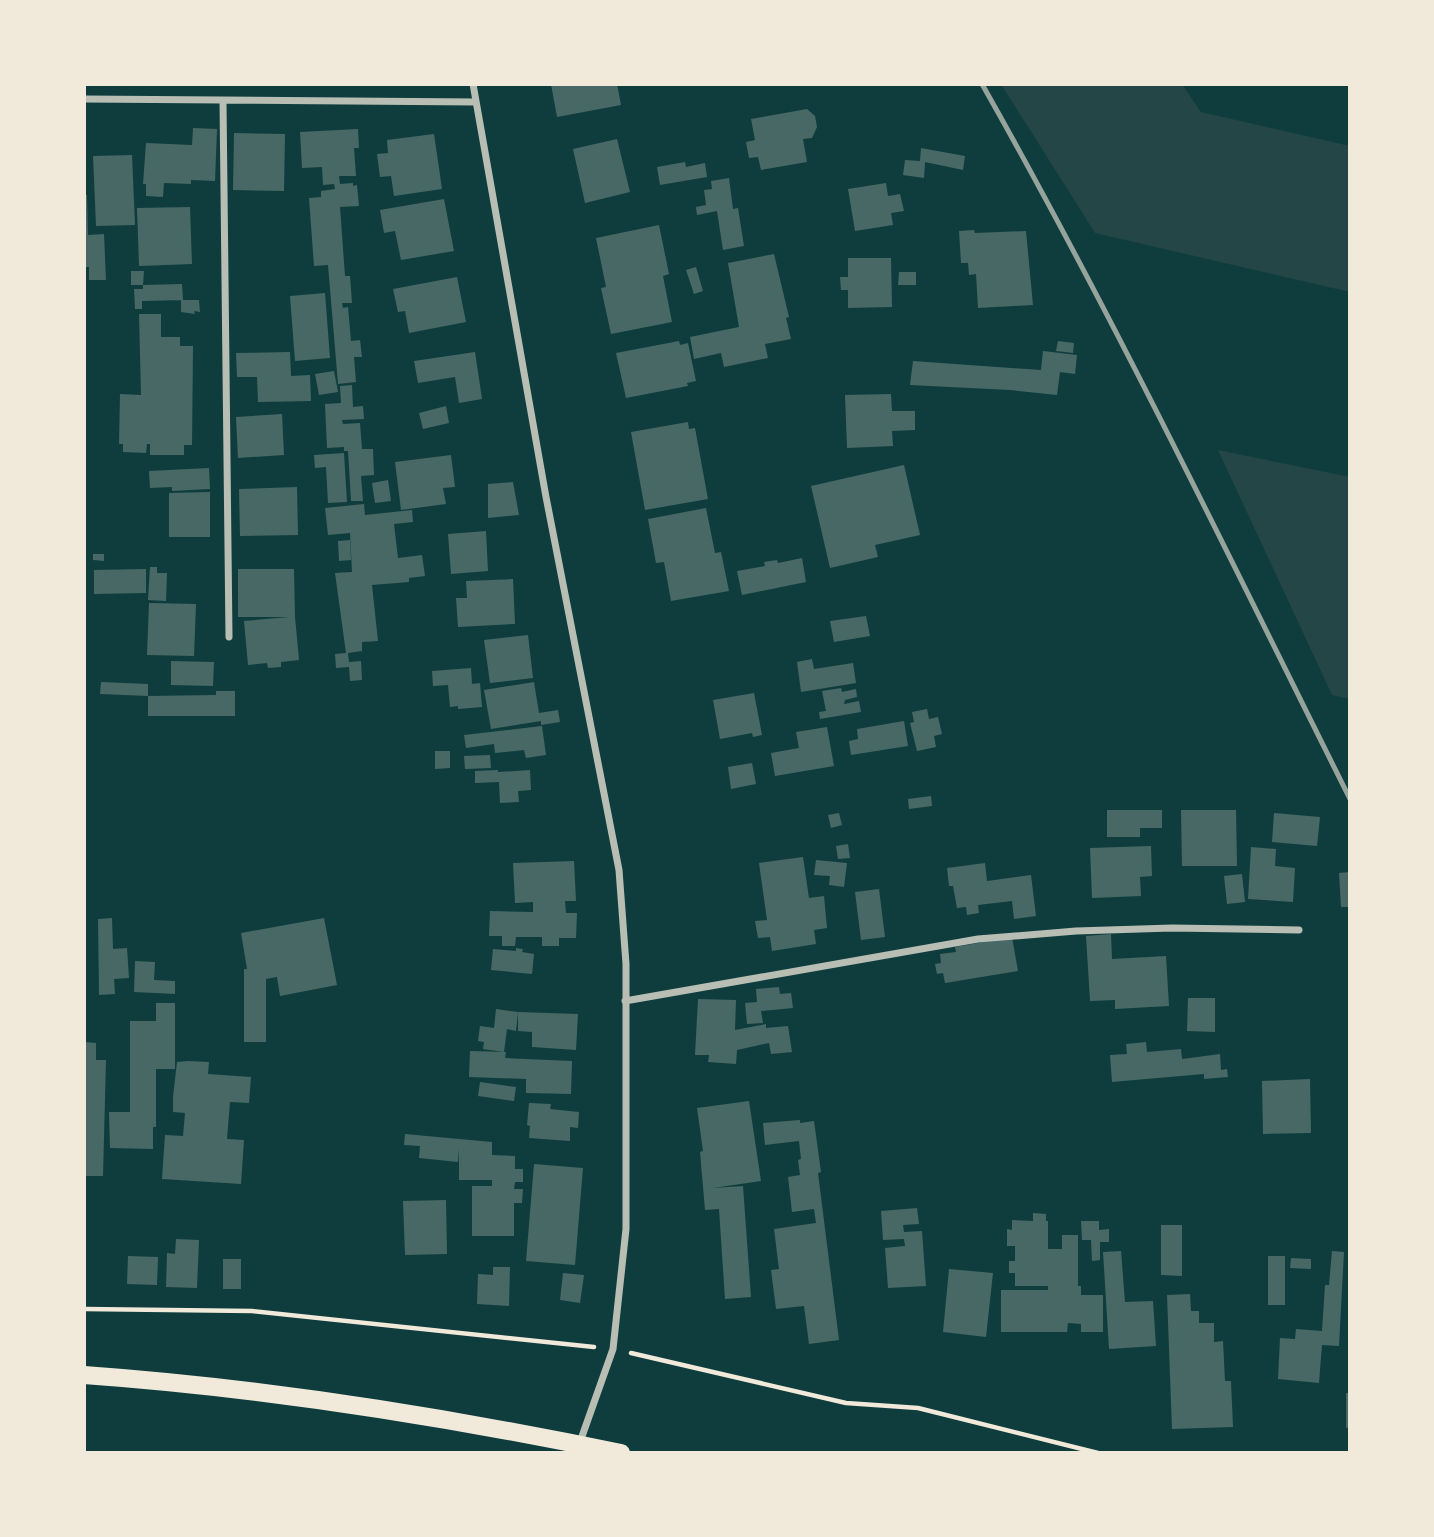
<svg xmlns="http://www.w3.org/2000/svg" width="1434" height="1537" viewBox="0 0 1434 1537" font-family="'Open Sans',sans-serif">
	<style>
		.green { fill: #244646 }
		.building { fill: #486865 }
		.lines { fill: none; stroke-linecap: round; stroke-linejoin: round }
		.path { stroke: #f1e9da; stroke-width: 4.5 }
		.minor { stroke: #b8beb3; stroke-width: 7 }
		.primary { stroke: #f1e9da; stroke-width: 18 }
		.rail { stroke: #97a49c; stroke-width: 5 }
	</style>
	<rect width="100%" height="100%" fill="#0f3d3e"/>
	<path class="green" d="M1001,84h181l19,28 149,34v146l-255,-59z
		M1218,450l132,27v222l-18,-4z"/>
	<path class="building" d="M551,84h66l4,21 -64,12z
		M807,109l8,7 2,11 -5,11 -9,1 4,23 -46,8 -3,-13 -9,1 -3,-16 9,-2 -4,-21z
		M193,128l24,1 -2,52 -24,-1v4l-27,-1 -1,14 -17,-1v-12h-3l3,-41 46,2z
		M358,129l1,19h-5l2,28h-17l1,8 13,-1v3l4,-1 2,21 -19,1 5,69h5l2,27h-10l1,5 5,-1 3,34 9,-1 2,17h-8l2,25 -18,2 -10,-119 -14,1 -5,-68 12,-1v-6l14,-2 -1,-5 -11,1 -1,-18 -20,1 -2,-36z
		M234,133l51,1 -1,57 -51,-1z
		M434,134l8,55 -48,7 -3,-20 -11,1 -3,-23 11,-1 -1,-13z
		M617,139l13,53 -45,11 -12,-54z
		M921,148l44,8 -2,14 -38,-8 -1,16 -21,-3 2,-15 15,1z
		M132,155l3,70 -39,1 -3,-70z
		M685,162l1,5 19,-4 2,14 -47,8 -3,-18z
		M729,178l4,31 5,-1 6,38 -21,4 -6,-39 -20,4 -1,-8 10,-2 -2,-15 8,-1 -1,-8z
		M886,183l2,13 12,-2 4,17 -13,2 2,12 -38,6 -7,-42z
		M84,195h3l1,40 16,-1 2,46h-17v-13h-5z
		M444,199l10,52 -53,9 -6,-29 -11,2 -4,-23z
		M190,207l2,57 -53,2 -2,-58z
		M659,225l10,49 -6,2 9,46 -61,12 -10,-46 5,-1 -10,-49z
		M974,230l1,3 51,-2 7,74 -55,3 -2,-34 -7,1 -1,-12h-7l-2,-32z
		M774,254l15,63 -3,1 5,21 -26,5 3,14 -44,9 -3,-14 -27,6 -4,-22 49,-10 -11,-64z
		M848,258h43l1,49 -44,1v-18h-7l-1,-13h8z
		M696,267l7,24 -9,3 -8,-24z
		M131,271h13l-1,14h-12z
		M899,272h17v13h-18z
		M457,277l9,45 -57,11 -4,-22 -7,1 -5,-23z
		M182,284l1,16 -41,1v8h-7l-1,-20h9v-4z
		M325,293l5,65 -35,3 -5,-65z
		M181,300h18l1,12 -6,-1 1,3 -14,-2z
		M139,314h22v23h19v9h13l-1,99h-8v10h-34v-11h-3l-1,9 -23,-1v-8h-4l1,-50 21,1z
		M679,341l1,4 8,-2 8,38 -9,2 1,3 -62,12 -10,-45z
		M1058,341l16,2 -1,10 -17,-2z
		M1043,351l34,4 -2,19 -15,-2 -3,23 -47,-5 -100,-5 3,-24 128,9z
		M290,352l1,24 19,-1 1,26 -53,1 -1,-25h-20l-1,-24z
		M475,352l7,47 -23,4 -4,-26 -37,6 -4,-22z
		M334,371l4,21 -19,3 -4,-21z
		M352,385l1,22 10,-1 1,13 -22,1 1,4 17,-1 2,26h11l1,26 -13,1 2,25h-12l-3,-50h-4v-4l-17,1 -2,-44 16,-1 -1,-17z
		M891,394l1,17h23v19l-23,1 1,15 -46,2 -2,-53z
		M446,406l3,17 -26,6 -4,-16z
		M282,414l2,41 -46,3 -2,-41z
		M688,422l1,7 6,-1 13,71 -63,11 -14,-78z
		M344,453l3,49 -19,1 -2,-36 -11,1 -1,-13z
		M451,455l4,32 -12,1 3,16 -45,6 -6,-48z
		M904,465l16,70 -45,10 3,12 -48,11 -19,-82z
		M209,468l1,21 -38,2v-4l-22,1 -1,-17z
		M388,480l3,21 -16,2 -3,-20z
		M513,482l6,33 -31,3v-34z
		M297,487l1,48 -58,1 -1,-47z
		M210,492v45h-41v-44z
		M364,504l1,11 47,-5 1,12 -19,2 4,34 24,-3 3,21 -16,2v4l-37,3 6,56 -16,1v9l-14,2 1,9 12,-1 1,19 -12,1 -1,-14 -13,1 -1,-14 11,-1 -11,-80 17,-1 -2,-39 -22,2 -3,-27z
		M706,508l9,45 6,-1 8,39 -58,10 -7,-39 -8,1 -8,-44z
		M486,531l2,40 -37,3 -3,-40z
		M350,540l1,20 -12,1 -1,-20z
		M93,554h11v7l-11,-1z
		M802,558l4,24 -64,13 -5,-24 28,-5 -1,-4 13,-2 1,3z
		M150,567h7v6h10l-1,28 -18,-1z
		M146,569v24l-52,1v-24z
		M238,569h56l1,48 4,43 -18,2v5l-13,1 -1,-5 -19,2 -4,-44 45,-4h-51z
		M513,579l2,45 -57,3 -2,-29h11l-1,-17z
		M149,603l47,1 -2,52 -47,-1z
		M866,616l4,20 -36,6 -4,-21z
		M528,635l5,43 -43,5 -6,-43z
		M812,659l2,10 39,-6 3,20 -55,9 -4,-30z
		M171,661l43,1 -1,24 -42,-1z
		M471,668l1,16 8,-1 2,24 -24,2v-3l-8,1 -2,-22 -15,1 -1,-15z
		M101,682l47,2v12l68,-1v-4h19v25h-87v-20l-48,-2z
		M534,682l5,31 19,-3 2,12 -19,3v-4l-50,8 -7,-39z
		M841,688l1,4 14,-3 1,8 -12,3 -1,4 15,-3 2,11 -41,7 -1,-7 7,-1 -4,-20z
		M754,693l8,42 -9,2 -1,-4 -32,6 -7,-39z
		M927,709l2,10 9,-2 4,17 -8,2 2,11 -19,4 -7,-28 4,-1 -2,-10z
		M904,721l4,25 -57,9 -2,-14 9,-2 -1,-10z
		M542,726l4,29 -20,3 -2,-8 -29,3 -1,-9 -28,4 -2,-13z
		M827,727l7,39 -59,10 -4,-23 28,-5 -3,-16z
		M435,751h15v17l-15,1z
		M490,755l1,13 -26,1 -1,-13z
		M752,763l4,21 -25,5 -3,-22z
		M498,770v2l32,-2 1,20 -13,1 1,11 -19,1 -1,-21 -24,1v-12z
		M931,796l1,10 -23,3 -1,-10z
		M1107,810h55v18h-22v9h-33z
		M1181,810h55l1,56h-55z
		M839,813l3,12 -11,3 -3,-13z
		M1274,813l46,4 -3,29 -45,-4z
		M848,844l2,14 -12,1 -2,-13z
		M1151,846l1,30 -12,1 1,19 -49,2 -2,-50z
		M1251,847l25,2 -1,17 20,2 -2,34 -45,-3z
		M803,857l6,41 15,-2 3,32 -13,2 2,14 -44,7 -2,-14 -12,1 -3,-17 12,-1 -8,-57z
		M816,860l31,3 -3,24 -15,-2 1,-9 -16,-1z
		M574,861l2,40h-11l1,12h11l-1,25h-17v8h-17v-9h-26l-1,9h-13v-10h-13l1,-25 43,1v-10l-18,1 -2,-40z
		M985,863l2,18 44,-6 5,41 -22,3 -2,-18 -34,4 1,8 -12,2 -1,-8 -9,1 -4,-22h-4l-2,-18z
		M1350,872v35h-9l-2,-34z
		M1242,874l3,28 -18,2 -3,-28z
		M879,889l6,48 -24,3 -6,-48z
		M112,918l1,31 14,-1 2,30 -15,1 1,15 -16,1 -1,-76z
		M324,918l13,67 -57,11 -3,-19 -11,2v63h-22v-73h3l-6,-36z
		M1111,934l1,25 54,-3 3,50 -54,3v-9l-25,1 -4,-65z
		M1012,937l6,34 -73,12 -2,-10 -6,1 -2,-10 6,-1 -1,-9 16,-2 -1,-5z
		M516,948l7,1 -1,3 12,2 -2,20 -41,-4 2,-21 23,2z
		M135,961l20,1 -1,18 21,1v13l-41,-2z
		M779,987l1,7 11,-1 2,15 -32,3 2,12 -16,1 -2,-21 12,-1 -1,-13z
		M1188,998h27v34l-28,-1z
		M698,999l38,1 -1,30 31,-6v4l22,-2 4,26 -21,2 -2,-11 -32,7 -1,14 -28,-2 1,-7h-14z
		M156,1003h19v66h-19v58h-3v22l-43,-1 -1,-36h21v-91h26z
		M496,1009l22,3 -2,19 -9,-2 -3,23 -21,-3 1,-7 -6,-1 2,-15 14,2z
		M518,1012l60,2 -2,36 -44,-3v-15l-14,-1z
		M84,1042l12,1v17h10l-3,116h-19z
		M1146,1042l1,10 34,-3 1,10 38,-5 1,16 6,-1 1,8 -24,2v-5l-92,8 -2,-27 17,-1 -1,-10z
		M470,1051l36,1 -1,6 67,3 -1,33 -45,-1v-14l-57,-2z
		M188,1061l21,1 -1,12 43,3 -2,26 -19,-1 -3,37 17,1 -3,44 -79,-5 3,-44 18,1 2,-23 -12,-1v-15l4,-35z
		M1310,1079l1,54 -48,1 -1,-53z
		M480,1082l36,5 -2,14 -36,-5z
		M749,1101l12,80 -48,7 30,-2 8,111 -26,2 -6,-90 -14,1 -5,-58 3,-1 -6,-43z
		M529,1103l22,1 -1,5 29,3 -1,16 -8,-1v14l-41,-3 1,-12 -3,-1z
		M800,1120v3l14,-2 7,51 -3,1 21,167 -30,4 -5,-38 -28,3 -5,-39 8,-1 -5,-40 42,-6 -2,-14 -22,3 -4,-35 12,-2 -2,-15 3,-1 -2,-18 -34,4 -2,-22z
		M405,1134l87,8v13l23,1v13h8v13h-8l-1,7h9l-1,14h-8v33h-42v-50h20v-6h-33v-31l-1,13 -39,-4 1,-12 -16,-1z
		M534,1164l49,4 -8,97 -49,-4z
		M446,1200l1,54 -42,1 -2,-54z
		M917,1208l2,16 -16,1 1,7 18,-1 4,55 -38,2 -3,-40 20,-2 -1,-7 -21,1 -2,-29z
		M1033,1213l13,1v7h2v28h14v-14h16v51h3v9h22v37h-22v-8l-13,-1 -1,9h-66v-42h47v-4h-33v-13h-6v-12h6v-15h-8v-17l5,1v-10l21,1z
		M1081,1221h18v9l10,-1v13h-9v18l-8,1 -1,-21h-9z
		M1161,1225h21v51l-21,-1z
		M176,1239l23,1 -2,48 -31,-1 1,-34 8,1z
		M1121,1251l4,51 28,-1 3,45 -47,3 -6,-97z
		M1332,1251l12,1 -5,94 -17,-1 -3,38 -41,-4 2,-41 15,1 1,-10 26,2 3,-46h4z
		M128,1256l30,1 -1,28 -30,-1z
		M1268,1256h17v49h-17z
		M1291,1258l20,1v10l-21,-1z
		M223,1259h18v30h-18z
		M493,1267h17l-1,39 -32,-2 1,-30 15,1z
		M949,1269l44,4 -7,64 -43,-5z
		M563,1273l21,2 -4,28 -20,-3z
		M1190,1294l1,17h8v12h15v19l9,-1 2,40h6l2,46 -61,2 -5,-134z
		M1346,1393h4v34l-4,1z"/>
	<g class="lines">
		<path class="path" d="M84,1309l168,2 342,36
			M631,1353l215,50 72,5 180,45"/>
		<path class="minor" d="M473,84l73,413 73,373 7,94v265l-13,120 -33,93
			M84,99l392,3
			M223,101l6,536
			M625,1001l353,-62 98,-8 96,-3 127,2"/>
		<path class="primary" d="M84,1375c182,13 358,41 537,78"/>
		<path class="rail" d="M982,84c132,233 248,475 368,715"/>
	</g>
	<rect width="1434" height="1537" fill="none" stroke="#f1e9da" stroke-width="172"/>
</svg>
